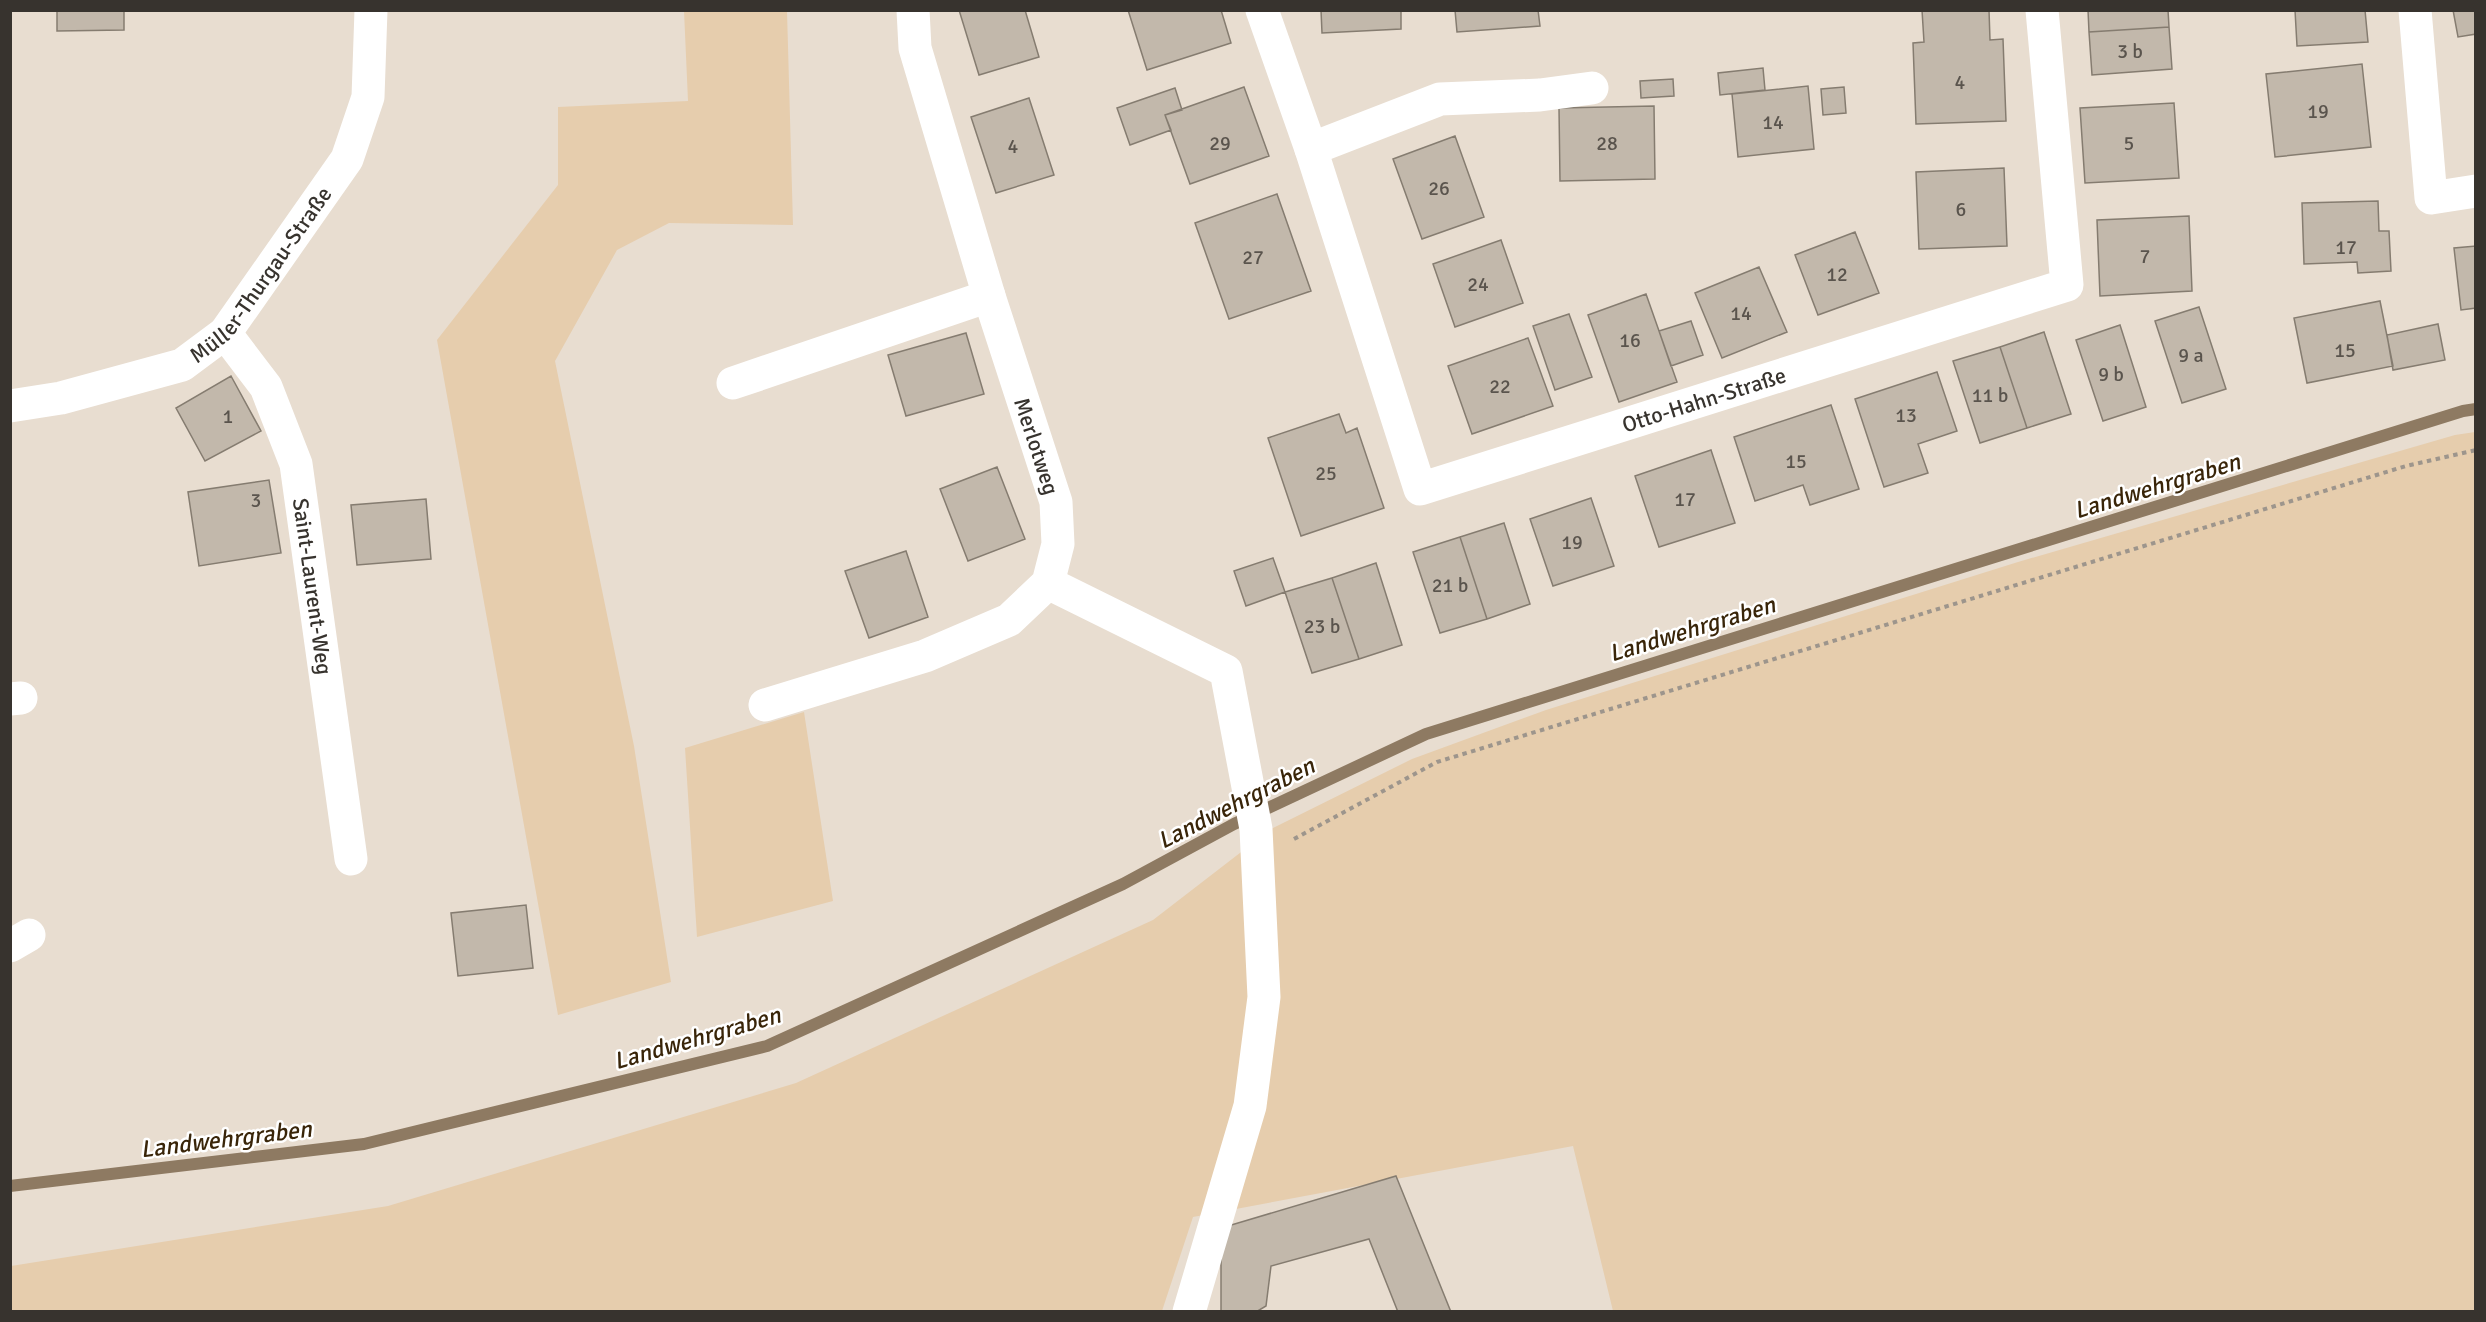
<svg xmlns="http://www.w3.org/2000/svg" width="2486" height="1322" viewBox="0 0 2486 1322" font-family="Signika,sans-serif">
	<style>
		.green { fill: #e6cdad }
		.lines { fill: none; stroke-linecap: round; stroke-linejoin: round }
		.stream { stroke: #8e7a62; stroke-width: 12 }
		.building { fill: #c2b8ab; stroke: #857c70; stroke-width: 1.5 }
		.path { stroke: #9d958c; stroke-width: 4; stroke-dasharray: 4.5 4.5; stroke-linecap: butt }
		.minor { stroke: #fff; stroke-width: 33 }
		.labels { text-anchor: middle; stroke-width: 5; stroke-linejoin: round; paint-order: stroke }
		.number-label { font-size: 20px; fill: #5a544d }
		.street-label { font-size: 22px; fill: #37332e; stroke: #fff }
		.water-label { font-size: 24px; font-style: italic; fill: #392509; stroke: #fff }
	</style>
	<rect width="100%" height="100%" fill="#e8ddd0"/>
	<path class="green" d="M684,11h103l6,214 -124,-2 -52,27 -62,111 79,385 37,236 -113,33 -121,-675 121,-155v-78l130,-6z
		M2475,432v879h-862l-40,-165 -380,71 -31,94 -1151,1v-46l377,-60 408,-123 357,-163 118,-91 141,-70 134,-49 472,-148 437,-127z
		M804,712l29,189 -136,36 -12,-189z"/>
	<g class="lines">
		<path class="stream" d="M10,1186l354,-42 403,-98 356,-162 111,-60 192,-90 1037,-323 13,-2"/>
	</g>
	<path class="building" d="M57,10h67v20l-67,1z
		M959,10h66l14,47 -60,18z
		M1128,10h93l10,33 -84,27z
		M1321,10h80v19l-79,4z
		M1455,10h83l2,16 -83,6z
		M1922,10h67l1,30 13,-1 3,82 -90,3 -3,-81 11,-1z
		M2088,10h80l1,17 -80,5z
		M2295,10h70l3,32 -71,4z
		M2453,10h23v24l-18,3z
		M2169,27l3,42 -80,6 -3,-43z
		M2362,64l9,83 -96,10 -9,-83z
		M1763,68l2,22 -45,5 -2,-22z
		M1673,79l1,17 -33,2 -1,-17z
		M1808,86l6,63 -76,8 -6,-63z
		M1244,87l25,69 -79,28 -25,-69z
		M1844,87l2,26 -23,2 -2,-26z
		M1175,88l7,22 -17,5 6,15 -41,15 -13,-37z
		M1029,98l25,77 -58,18 -25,-76z
		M2174,103l5,75 -94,5 -5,-75z
		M1654,106l1,73 -95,2 -1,-73z
		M1455,136l29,81 -62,22 -29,-80z
		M2004,168l3,78 -88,3 -3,-77z
		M1277,194l34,97 -82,28 -34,-96z
		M2378,201l1,30h10l2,40 -33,2 -1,-11 -53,2 -2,-61z
		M2189,216l3,75 -92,5 -3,-76z
		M1855,232l24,61 -61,22 -23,-60z
		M1501,240l22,63 -68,24 -22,-63z
		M2476,246v62l-15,2 -7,-62z
		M1759,267l28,65 -65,26 -27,-65z
		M1646,294l31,88 -58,20 -31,-87z
		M2380,301l13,65 -86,17 -13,-65z
		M2199,307l27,82 -44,14 -27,-82z
		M1569,314l23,63 -37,13 -22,-64z
		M1691,321l12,34 -32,11 -12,-35z
		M2438,324l7,36 -52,10 -6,-35z
		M2120,325l26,82 -43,14 -27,-81z
		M2044,332l27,82 -44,14 -27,-81z
		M966,333l18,61 -78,22 -18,-61z
		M1528,338l25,68 -81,28 -24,-68z
		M2000,347l27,81 -47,15 -27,-82z
		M1937,372l20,59 -39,13 10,29 -44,14 -29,-88z
		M231,376l30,55 -56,30 -29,-53z
		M1831,405l28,84 -49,16 -7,-20 -48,16 -21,-64z
		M1339,414l7,19 11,-5 27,80 -83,28 -33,-98z
		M1711,450l24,73 -76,24 -24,-71z
		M997,467l28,72 -57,22 -28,-72z
		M269,480l12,73 -82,13 -11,-74z
		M1591,498l23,68 -61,20 -23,-67z
		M426,499l5,60 -74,6 -6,-60z
		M1504,523l26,81 -43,15 -27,-82z
		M1460,537l27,82 -47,14 -27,-81z
		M906,551l22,66 -59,21 -24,-67z
		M1273,558l12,34 -39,14 -12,-35z
		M1376,563l26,82 -43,14 -27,-81z
		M1332,578l27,81 -47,14 -27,-81z
		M526,905l7,63 -75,8 -7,-63z
		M1396,1176l55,136h-53l-29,-73 -98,27 -5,40 -10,6h-35v-84z"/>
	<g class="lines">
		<path class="path" d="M1294,839l143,-77 969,-296 70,-16"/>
		<g class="minor">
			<path id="s1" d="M1262,10l49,139 109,340 647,-204 -25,-275"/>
			<path d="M2415,10l16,188 45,-7"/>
			<path d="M1311,149l129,-50 100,-4 52,-7"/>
			<path id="s2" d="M225,333l41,54 30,77 55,395"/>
			<path d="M733,383l256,-87"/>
			<path id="s3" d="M10,406l51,-8 121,-33 43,-32 122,-174 21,-62 3,-87"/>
			<path d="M1048,583l178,88 30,158 8,168 -14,109 -61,206"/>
			<path d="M10,699l11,-1"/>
			<path d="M765,705l160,-49 84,-36 39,-37 10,-39 -2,-42 -67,-206 -74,-248 -2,-38"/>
			<path d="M10,946l19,-11"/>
		</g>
	</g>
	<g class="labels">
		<g class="number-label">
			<text x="2130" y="58">3 b</text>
			<text x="1960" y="89">4</text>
			<text x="2318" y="118">19</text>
			<text x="1773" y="129">14</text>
			<text x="1220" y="150">29</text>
			<text x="1607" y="150">28</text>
			<text x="2129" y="150">5</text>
			<text x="1013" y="153">4</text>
			<text x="1439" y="195">26</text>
			<text x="1961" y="216">6</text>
			<text x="2346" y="254">17</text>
			<text x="2145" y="263">7</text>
			<text x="1253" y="264">27</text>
			<text x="1837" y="281">12</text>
			<text x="1478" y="291">24</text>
			<text x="1741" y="320">14</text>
			<text x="1630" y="347">16</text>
			<text x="2345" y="357">15</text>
			<text x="2191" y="362">9 a</text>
			<text x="2111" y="381">9 b</text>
			<text x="1500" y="393">22</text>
			<text x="1990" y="402">11 b</text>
			<text x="1906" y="422">13</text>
			<text x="228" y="423">1</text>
			<text x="1796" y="468">15</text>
			<text x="1326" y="480">25</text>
			<text x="1685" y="506">17</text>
			<text x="256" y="507">3</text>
			<text x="1572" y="549">19</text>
			<text x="1450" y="592">21 b</text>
			<text x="1322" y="633">23 b</text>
		</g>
		<g class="street-label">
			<text dy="8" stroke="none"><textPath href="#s3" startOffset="298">Müller-Thurgau-Straße</textPath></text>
			<text dy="8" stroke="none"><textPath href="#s1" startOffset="802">Otto-Hahn-Straße</textPath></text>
			<text transform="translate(1037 446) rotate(72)" y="8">Merlotweg</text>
			<text dy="8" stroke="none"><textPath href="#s2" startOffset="274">Saint-Laurent-Weg</textPath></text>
		</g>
		<g class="water-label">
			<text transform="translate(2157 486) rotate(-17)" y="8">Landwehrgraben</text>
			<text transform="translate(1692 629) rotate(-17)" y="8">Landwehrgraben</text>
			<text transform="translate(1236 803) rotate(-27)" y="8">Landwehrgraben</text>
			<text transform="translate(697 1038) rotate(-16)" y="8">Landwehrgraben</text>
			<text transform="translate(226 1139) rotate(-7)" y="8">Landwehrgraben</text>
		</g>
	</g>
	<rect width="2486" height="1322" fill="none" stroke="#37332e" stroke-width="24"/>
</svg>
